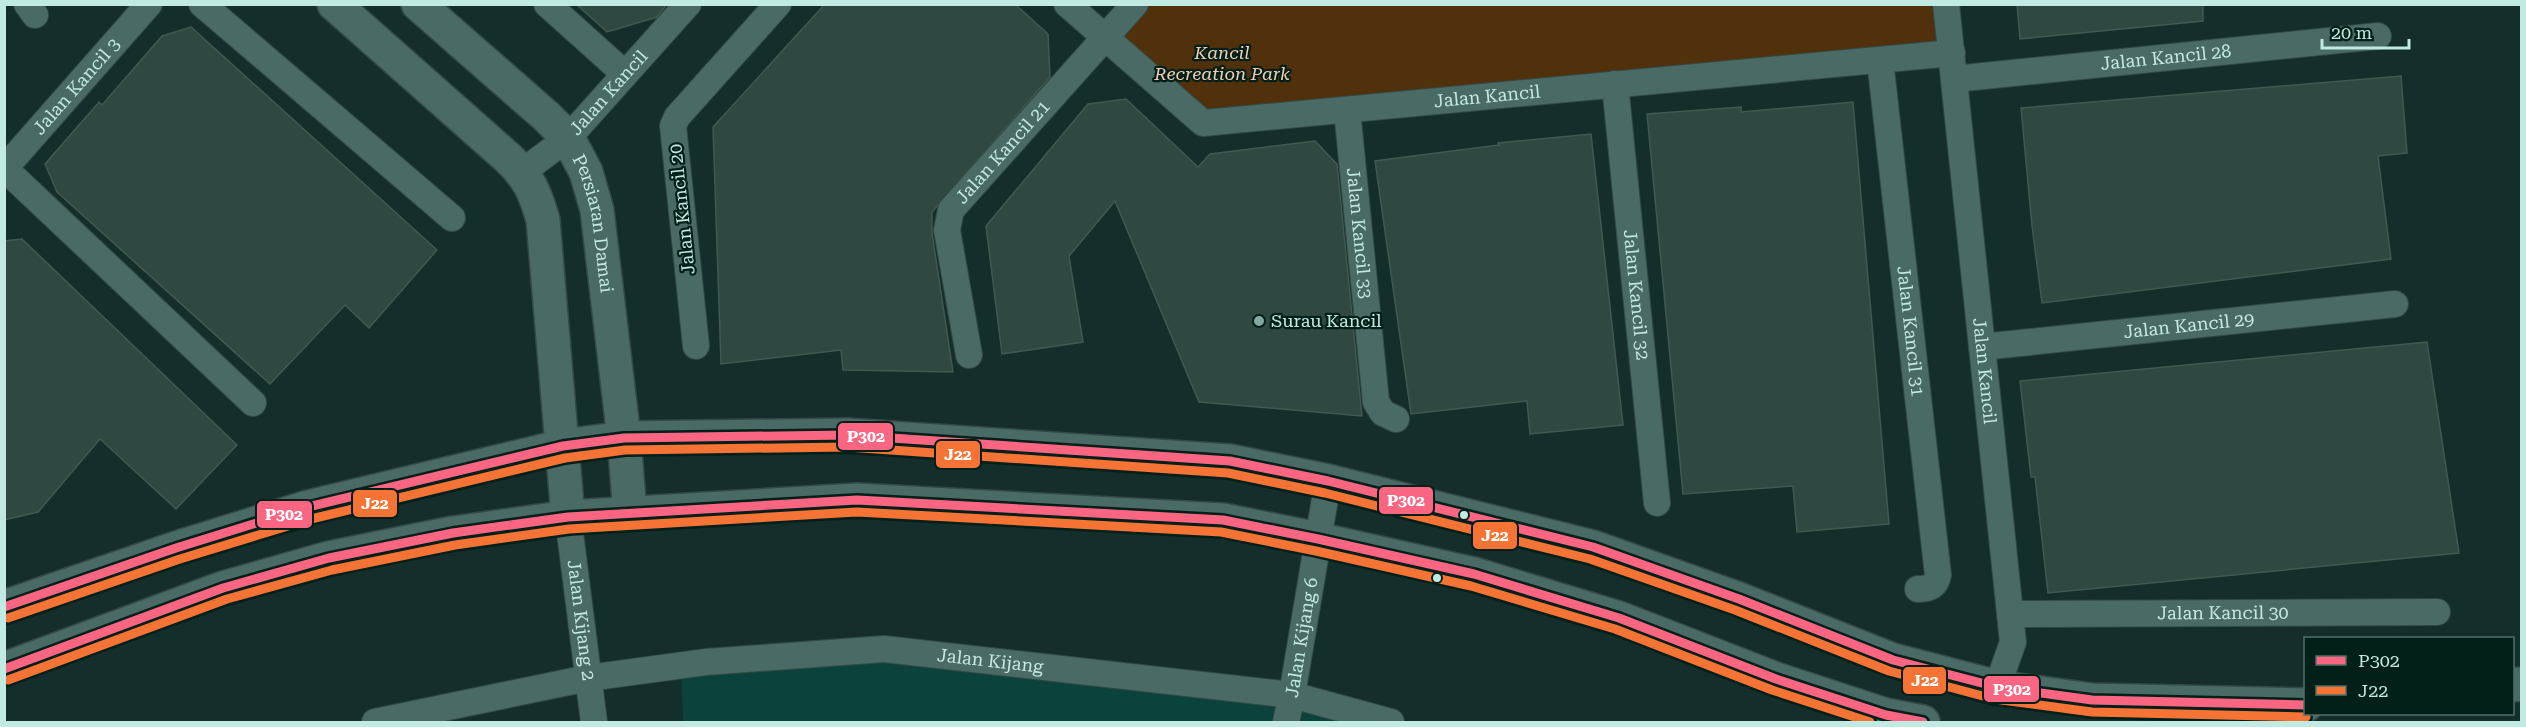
<svg xmlns="http://www.w3.org/2000/svg" width="2526" height="727" viewBox="0 0 2526 727" font-family="'Roboto Serif',serif">
	<style>
		.built { fill: #0b423b }
		.green { fill: #50310b }
		.building { fill: #2f4841; stroke: #405a52; stroke-width: 1.5 }
		.lines { fill: none; stroke-linecap: round; stroke-linejoin: round }
		.street-casing { stroke: #334945; stroke-width: 28 }
		.secondary-casing { stroke: #334945; stroke-width: 36 }
		.street { stroke: #4a6a65; stroke-width: 26 }
		.secondary { stroke: #4a6a65; stroke-width: 33 }
		.bus-1-casing { stroke: #031f1a; stroke-width: 14 }
		.bus-2-casing { stroke: #031f1a; stroke-width: 14 }
		.bus-1 { stroke: #fa6682; stroke-width: 9 }
		.bus-2 { stroke: #f57335; stroke-width: 9 }
		.poi-dot { fill: #84a8a2; stroke: #031f1a; stroke-width: 2 }
		.bus-dot { fill: #c1eae2; stroke: #031f1a; stroke-width: 2 }
		.labels { text-anchor: middle; stroke-width: 4.5; stroke-linejoin: round; paint-order: stroke }
		.park-label { font-size: 18px; font-style: italic; fill: #f5d0b2; stroke: #031f1a }
		.street-label { font-size: 18px; fill: #c1eae2; stroke: #031f1a }
		.poi-label { font-size: 18px; fill: #c1eae2; stroke: #031f1a; text-anchor: start }
		.line-badge { stroke: #031f1a; stroke-width: 2 }
		.badge-label { font-size: 16px; text-anchor: middle; font-weight: bold; fill: #fff }
	</style>
	<rect width="100%" height="100%" fill="#132e2b"/>
	<path class="built" d="M884,649l507,73h-708l-2,-57z"/>
	<path class="green" d="M1135,4h815l7,48 -754,71 -100,-85z"/>
	<path class="building" d="M576,4h91l-10,13 -50,15z
		M825,4h190l33,30 2,43 -118,135v21l21,139 -110,-2 -2,-20 -120,14 -8,-237z
		M2017,4h186v17l-183,18z
		M191,27l246,223 -68,78 -24,-23 -75,79 -213,-192 -12,-28 54,-62 3,3 60,-69z
		M2401,76l6,77 -29,3 13,103 -349,44 -10,-77 -11,-118z
		M1126,99l72,68 12,-13 105,-13 22,23 25,252 -163,-14 -84,-201 -46,55 14,86 -81,12 -16,-128 102,-122z
		M1853,102l36,422 -92,8 -4,-46 -110,8 -36,-380 94,-7v5z
		M1591,134l32,291 -93,9 -3,-33 -116,13 -36,-253 124,-16 -1,-2z
		M22,239l215,206 -61,64 -76,-70 -62,73 -34,8v-279z
		M2427,342l32,211 -411,40 -13,-116h-4l-11,-96z"/>
	<g class="lines">
		<defs>
			<g id="street">
				<path d="M27,4l8,11"/>
				<path d="M202,4l250,214"/>
				<path d="M547,4l78,70"/>
				<path id="s1" d="M1067,4l136,119 749,-70"/>
				<path id="s2" d="M1946,4l67,638 -16,45"/>
				<path id="s3" d="M1880,60l58,515c-2,11 -8,14 -20,14"/>
				<path id="s4" d="M1954,79l424,-43"/>
				<path id="s5" d="M1615,84l42,419"/>
				<path id="s6" d="M1347,110l29,292 7,11 13,6"/>
				<path id="s7" d="M4,169l145,-165"/>
				<path d="M5,169l248,234"/>
				<path id="s8" d="M522,172l46,-34 120,-134"/>
				<path d="M696,346l-23,-220 4,-9 101,-113"/>
				<path id="s9" d="M1982,347l413,-43"/>
				<path id="s10" d="M969,355l-22,-125 4,-20 184,-206"/>
				<path id="s11" d="M568,517l26,205"/>
				<path id="s12" d="M2010,614l427,-2"/>
				<path id="s13" d="M375,722l213,-44 118,-16 178,-13 408,46 99,27"/>
				<path id="s14" d="M1286,722l6,-27 36,-214"/>
			</g>
			<g id="secondary">
				<path d="M334,4l174,154c21,20 27,34 35,62l25,297"/>
				<path id="s15" d="M418,4l128,112 22,22 18,34 11,38 27,228 6,76"/>
				<path d="M4,607l172,-59 132,-41 255,-61 61,-8 223,-3 383,26 98,20 265,66 146,52 154,61 104,27 95,13 214,5"/>
				<path d="M4,669l219,-81 106,-30 124,-25 115,-16 289,-17 366,20 95,19 156,35 145,44 157,61 110,36 37,7"/>
				<path d="M2512,685l10,-1"/>
			</g>
		</defs>
		<use href="#street" class="street-casing"/>
		<use href="#secondary" class="secondary-casing"/>
		<use href="#street" class="street"/>
		<use href="#secondary" class="secondary"/>
		<defs>
			<path id="bus-1" d="M4,607l172,-59 132,-41 255,-61 61,-8 223,-3 383,26 98,20 265,66 146,52 154,61 104,27 95,13 214,5
				M4,669l219,-81 106,-30 124,-25 115,-16 289,-17 366,20 95,19 156,35 145,44 157,61 110,36 37,7"/>
			<path id="bus-2" d="M8,618l172,-59 131,-40 254,-61 60,-8 222,-3 381,26 97,20 265,66 145,51 154,61 105,28 98,13 214,5
				M8,680l219,-81 105,-29 123,-25 114,-16 288,-17 364,20 95,19 155,35 144,43 157,61 98,32"/>
		</defs>
		<use href="#bus-1" class="bus-1-casing"/>
		<use href="#bus-2" class="bus-2-casing"/>
		<use href="#bus-1" class="bus-1"/>
		<use href="#bus-2" class="bus-2"/>
	</g>
	<circle class="poi-dot" cx="1259" cy="321" r="6"/>
	<g class="bus-dot">
		<circle cx="1464" cy="515" r="5"/>
		<circle cx="1437" cy="578" r="5"/>
	</g>
	<g class="labels">
		<g class="park-label">
			<text x="1222" y="59">Kancil<tspan x="1222" dy="21">Recreation Park</tspan></text>
		</g>
		<g class="street-label">
			<text dy="6" stroke="none"><textPath href="#s4" startOffset="213">Jalan Kancil 28</textPath></text>
			<text dy="6" stroke="none"><textPath href="#s7" startOffset="110">Jalan Kancil 3</textPath></text>
			<text dy="6" stroke="none"><textPath href="#s8" startOffset="118">Jalan Kancil</textPath></text>
			<text dy="6" stroke="none"><textPath href="#s1" startOffset="466">Jalan Kancil</textPath></text>
			<text dy="6" stroke="none"><textPath href="#s10" startOffset="225">Jalan Kancil 21</textPath></text>
			<text transform="translate(682 209) rotate(-96)" y="6">Jalan Kancil 20</text>
			<text dy="6" stroke="none"><textPath href="#s15" startOffset="292">Persiaran Damai</textPath></text>
			<text dy="6" stroke="none"><textPath href="#s6" startOffset="124">Jalan Kancil 33</textPath></text>
			<text dy="6" stroke="none"><textPath href="#s5" startOffset="212">Jalan Kancil 32</textPath></text>
			<text dy="6" stroke="none"><textPath href="#s9" startOffset="208">Jalan Kancil 29</textPath></text>
			<text dy="6" stroke="none"><textPath href="#s3" startOffset="273">Jalan Kancil 31</textPath></text>
			<text dy="6" stroke="none"><textPath href="#s2" startOffset="369">Jalan Kancil</textPath></text>
			<text dy="6" stroke="none"><textPath href="#s12" startOffset="213">Jalan Kancil 30</textPath></text>
			<text dy="6" stroke="none"><textPath href="#s11" startOffset="104">Jalan Kijang 2</textPath></text>
			<text dy="6" stroke="none"><textPath href="#s14" startOffset="86">Jalan Kijang 6</textPath></text>
			<text dy="6" stroke="none"><textPath href="#s13" startOffset="622">Jalan Kijang</textPath></text>
		</g>
		<g class="poi-label">
			<text x="1271" y="327">Surau Kancil</text>
		</g>
	</g>
	<g class="line-badge">
		<rect x="837" y="422" width="57" height="29" rx="6" fill="#fa6682"/>
		<rect x="935" y="440" width="46" height="29" rx="6" fill="#f57335"/>
		<rect x="1378" y="486" width="56" height="29" rx="6" fill="#fa6682"/>
		<rect x="352" y="489" width="46" height="29" rx="6" fill="#f57335"/>
		<rect x="256" y="500" width="57" height="29" rx="6" fill="#fa6682"/>
		<rect x="1472" y="521" width="46" height="29" rx="6" fill="#f57335"/>
		<rect x="1902" y="666" width="45" height="29" rx="6" fill="#f57335"/>
		<rect x="1983" y="675" width="57" height="28" rx="6" fill="#fa6682"/>
	</g>
	<g class="badge-label">
		<text x="866" y="442">P302</text>
		<text x="958" y="460">J22</text>
		<text x="1406" y="506">P302</text>
		<text x="375" y="509">J22</text>
		<text x="284" y="520">P302</text>
		<text x="1495" y="541">J22</text>
		<text x="1925" y="686">J22</text>
		<text x="2012" y="695">P302</text>
	</g>
	<rect width="2526" height="727" fill="none" stroke="#c1eae2" stroke-width="12"/>
	<rect x="2304" y="637" width="210" height="78" fill="#031f1a" stroke="#4f706a" stroke-width="1.5"/>
	<rect x="2316" y="656" width="30" height="9" fill="#fa6682" stroke="#4f706a" stroke-width="1.5"/>
	<text x="2358" y="667" font-size="18" fill="#c1eae2">P302</text>
	<rect x="2316" y="686" width="30" height="9" fill="#f57335" stroke="#4f706a" stroke-width="1.5"/>
	<text x="2358" y="697" font-size="18" fill="#c1eae2">J22</text>
	<path d="M2322 39v9h87v-9" fill="none" stroke="#c1eae2" stroke-width="3"/>
	<text x="2331" y="39" font-size="18" fill="#c1eae2" stroke="#031f1a" stroke-width="4.5" paint-order="stroke">20 m</text>
</svg>
